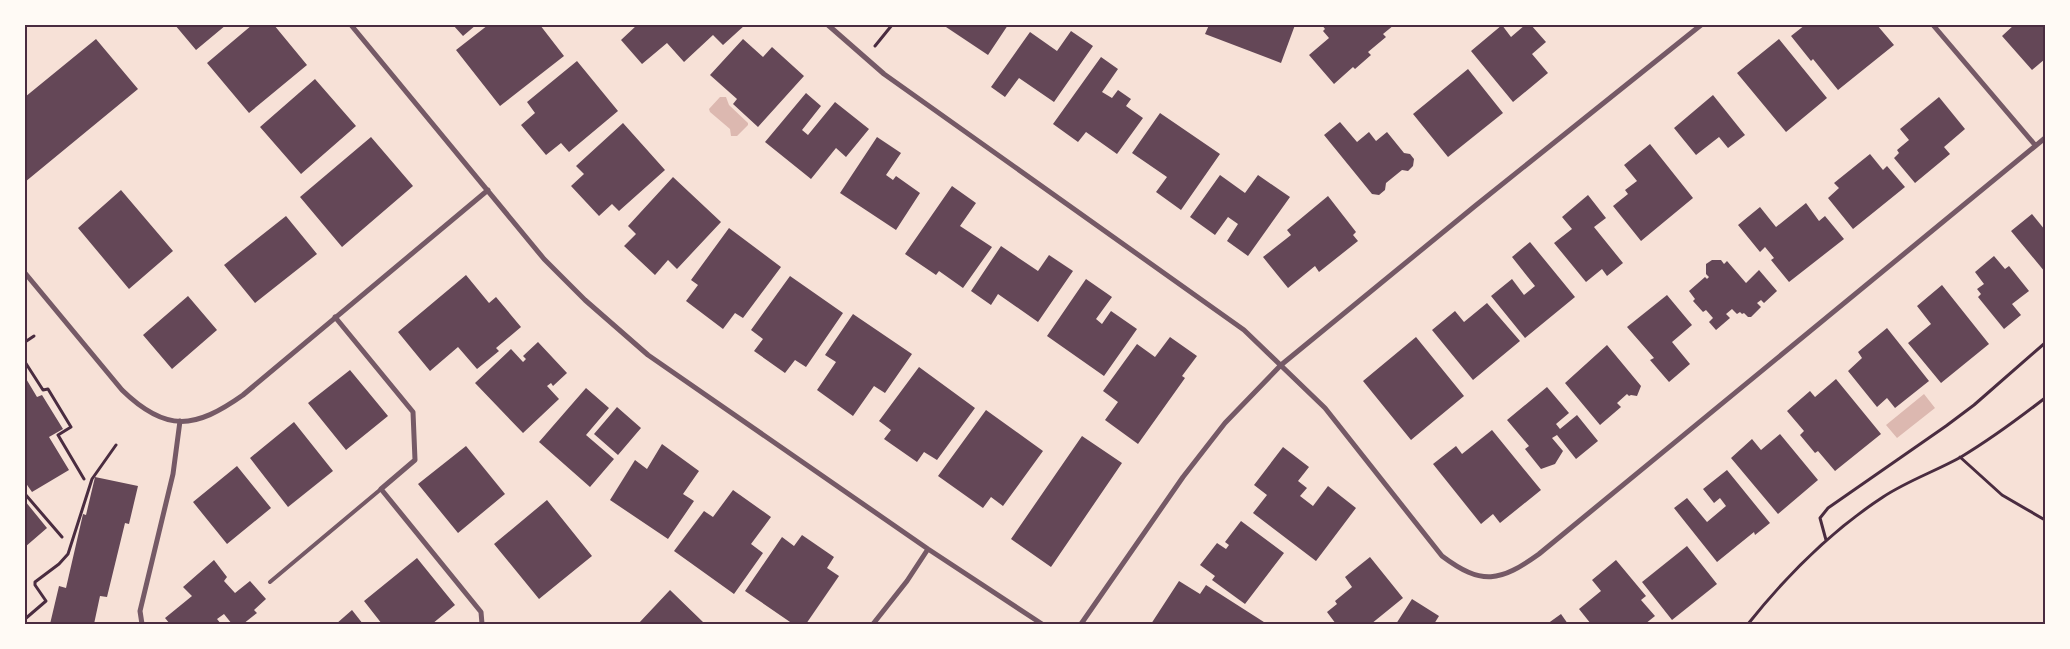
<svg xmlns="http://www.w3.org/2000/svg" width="2070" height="649" viewBox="0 0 2070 649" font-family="Jost,sans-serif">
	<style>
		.water { fill: #dcb8b0 }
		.building { fill: #644757 }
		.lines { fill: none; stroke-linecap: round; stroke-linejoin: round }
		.path { stroke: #4a2c40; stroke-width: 3 }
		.service { stroke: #755966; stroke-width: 4 }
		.minor { stroke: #755966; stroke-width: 5 }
		.neatline { fill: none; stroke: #4a2c40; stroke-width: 2 }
	</style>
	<rect width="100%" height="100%" fill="#f7e1d7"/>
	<path class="water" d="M720,97h6l3,8 19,18v2l-11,11h-6l-1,-7 -20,-17 -1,-3z
		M1924,394l11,14 -38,30 -11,-13z"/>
	<path class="building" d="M175,25h51l-30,25z
		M252,25h22l33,40 -58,48 -42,-50z
		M453,25h23l-13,11z
		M488,25h52l24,31 -64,50 -44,-56z
		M637,25h108l-22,20 -10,-10 -29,27 -17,-19 -25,21 -21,-24z
		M943,25h65l-20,30z
		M1209,25h86l-14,38 -76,-29z
		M1322,25h72l-11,9 3,3 -18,15 3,3 -16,14 -2,-2 -19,17 -25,-29 20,-17 -6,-7 2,-2z
		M1502,25l9,12 14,-12h6l15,17 -14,12 16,19 -35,29 -42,-51z
		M1805,25h72l17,20 -56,45 -25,-31 -2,2 -20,-25z
		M2014,25h31v34l-13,11 -30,-34z
		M1071,31l22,15 -39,56 -35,-24 -14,19 -14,-10 39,-55 27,19z
		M96,39l42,50 -113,93v-85z
		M743,39l20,18 9,-10 32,29 -46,51 -25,-23 4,-5 -27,-24z
		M1779,39l48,59 -41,34 -49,-59z
		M1101,57l17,12 -16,23 10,6 6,-8 13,9 -5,7 17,12 -26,36 -31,-22 -8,10 -25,-18z
		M577,61l41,50 -49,41 -8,-9 -15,12 -25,-30 14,-12 -8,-11z
		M1468,69l35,44 -55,44 -35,-43z
		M315,79l41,47 -55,48 -41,-47z
		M806,93l15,13 -19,24 6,5 27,-33 34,27 -23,28 -10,-9 -25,31 -46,-37z
		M1713,95l32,40 -17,13 -9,-11 -23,18 -22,-27z
		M1939,97l26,32 -21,18 6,7 -35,29 -21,-25 5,-5 -2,-3 12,-10 -9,-11z
		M1160,113l60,41 -39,56 -25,-18 11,-15 -35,-24z
		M1340,122l17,20 12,-10 7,9 11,-9 17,21 6,1 4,5 -1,7 -5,5 -6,-1 -16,13 -1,7 -6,5 -7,-1 -48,-59z
		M623,123l42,47 -46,41 -7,-7 -13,12 -28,-30 13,-12 -8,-8z
		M371,137l42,49 -71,61 -42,-50z
		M877,137l24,16 -15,22 7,5 3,-4 24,17 -24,37 -56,-37z
		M1650,144l43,54 -52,43 -28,-35 15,-12 -3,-4 12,-9 -13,-16z
		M1870,154l13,16 4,-4 18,21 -52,42 -25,-31 11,-10 -5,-5z
		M1220,175l25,18 13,-18 32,22 -42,59 -21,-15 11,-17 -10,-7 -13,18 -25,-18z
		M673,177l48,45 -44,47 -9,-9 -13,15 -31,-29 12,-12 -8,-8z
		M952,186l24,17 -16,23 32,21 -29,41 -24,-17 -3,4 -31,-21z
		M121,190l52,61 -44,38 -51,-61z
		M1588,195l18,23 -12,9 29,36 -16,13 -5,-7 -16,13 -32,-39 18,-14 -10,-12z
		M1328,196l28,36 -3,3 5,6 -39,31 -4,-6 -27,22 -25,-31 28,-22 -4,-5z
		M1806,203l13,18 6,-5 19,23 -55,43 -18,-22 3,-2 -9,-11 -5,5 -22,-27 22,-18 16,20z
		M2032,214l13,16v42l-34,-41z
		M286,216l31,38 -62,49 -31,-38z
		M729,228l52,39 -38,51 -8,-5 -12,16 -37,-28 12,-16 -7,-5z
		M1530,242l45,55 -50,41 -34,-42 21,-17 12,16 11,-9 -23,-29z
		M1001,246l37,25 11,-16 24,16 -35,51 -40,-28 -7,11 -20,-14z
		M1994,256l11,13 4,-3 20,25 -17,13 9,11 -17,14 -26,-32 3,-3 -4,-5 7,-5 -9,-12z
		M1712,260h9l3,4 3,-3 19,22 13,-13 18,21 -13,12 -3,-3 -4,3 4,4 -10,10h-3l-4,-4 -2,1 -2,-2 -3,2 -5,-5 -6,5 4,4 -14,12 -7,-8 4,-4 -7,-8 -3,2 -10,-11 2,-2 -6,-8 16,-14 2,2 2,-2 -3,-3v-10z
		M466,275l23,28 7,-6 25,30 -25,21 3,3 -22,18 -19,-22 -28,24 -32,-39z
		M790,276l53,37 -37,54 -11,-7 -10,13 -31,-22 9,-12 -12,-9z
		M1086,279l26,18 -16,22 6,5 9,-13 26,18 -33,47 -57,-40z
		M1942,285l47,59 -48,39 -33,-40 23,-19 -14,-18z
		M1667,295l25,30 -20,17 18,22 -21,18 -19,-22 4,-2 -27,-31z
		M188,296l29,34 -45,39 -29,-34z
		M1487,303l33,38 -47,39 -41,-50 23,-19 9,11z
		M853,314l59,40 -27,39 -11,-7 -21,30 -36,-26 19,-28 -11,-7z
		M1887,328l42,53 -34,27 -8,-10 -10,9 -29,-36 14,-13 -4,-6z
		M1170,337l27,19 -15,20 3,2 -47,66 -33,-24 13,-18 -15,-11 34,-47 18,13z
		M1416,337l48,59 -53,44 -48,-59z
		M538,342l29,31 -14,13 -2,-3 -4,3 12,13 -36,34 -48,-50 36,-34 12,13 3,-3 -3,-3z
		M1607,345l34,41 -4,10 -6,-1 -2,1 -2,-2 -10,9 4,4 -21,18 -35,-42z
		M919,367l56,41 -38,52 -13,-8 -7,10 -33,-23 7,-9 -12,-9z
		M350,370l38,46 -42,34 -38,-47z
		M25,377l12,20 5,-2 21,34 -14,8 20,33 -37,22 -7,-10z
		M1836,379l45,55 -46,37 -17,-20 -3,2 -15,-18 4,-4 -17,-20 23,-20 5,6z
		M1547,387l22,26 -13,11 4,5 17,-14 21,26 -22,18 -19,-24 -5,3 11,13 -8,13 -14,5 -16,-20 4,-3 -22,-26z
		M586,388l23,20 -23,27 28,24 -24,28 -51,-45z
		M617,407l24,21 -23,27 -24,-21z
		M986,410l57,41 -40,55 -12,-9 -8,11 -45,-32z
		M294,422l39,49 -45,36 -38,-49z
		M1492,430l49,60 -41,33 -7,-9 -12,10 -48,-60 23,-18 6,8z
		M1780,434l38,46 -40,34 -47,-56 21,-19 9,11z
		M1082,436l40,27 -71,104 -40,-28z
		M662,444l37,27 -16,23 11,7 -26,38 -58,-39 25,-40 12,9z
		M466,446l39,48 -47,39 -40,-49z
		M1283,447l26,20 -11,14 9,7 -7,8 13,10 15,-20 28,22 -40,53 -63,-48 14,-18 -13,-10z
		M237,466l34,42 -44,36 -34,-42z
		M1727,470l43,53 -15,12 -1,-3 -37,30 -43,-54 13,-10 20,24 19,-16 -6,-8 -6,5 -11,-14z
		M95,477l43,9 -9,38 -4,-1 -18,74 -7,-1 -6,28h-44l9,-38 7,2 17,-74 3,1z
		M733,490l38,27 -20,27 12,9 -29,41 -60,-43 30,-40 9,6z
		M547,500l45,56 -53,43 -45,-55z
		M25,501l22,27 -22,19z
		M1241,521l43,32 -39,51 -33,-24 3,-4 -15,-11 17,-22 9,6 3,-4 -4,-3z
		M802,535l32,22 -7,11 12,8 -33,48h-13l-48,-33 37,-54 12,9z
		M1687,546l30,38 -45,36 -30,-38z
		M1370,557l33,41 -32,26h-35l-9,-12 10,-8 -2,-3 17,-14 -7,-10z
		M417,558l38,47 -23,19h-50l-18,-23z
		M214,560l13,17 -3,4 11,12 15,-12 16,18 -12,11 3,3 -14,11h-11l-8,-10 -7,5 4,5h-51l-5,-6 27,-22 -9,-9z
		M1616,560l30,36 -5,4 14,16 -10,8h-54l-12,-15 22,-18 -9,-11z
		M1179,581l21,13 6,-9 61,39h-116z
		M670,590l34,33 -1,1h-65z
		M1412,599l27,17 -5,8h-38z
		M352,610l11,14h-27z
		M1561,614l7,10h-21z"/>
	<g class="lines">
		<path class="path" d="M875,46l17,-21
			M25,342l9,-6
			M25,362l18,28 5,-1 23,38 -13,8 26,44
			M1960,457l42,38 43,25
			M25,494l37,43
			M1826,540l-6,-22 8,-10 118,-82 28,-21 71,-62
			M25,619l21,-18 -11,-16v-3l24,-18 9,-10 24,-75 24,-34
			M1748,624c39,-49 83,-93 135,-127 24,-16 53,-26 78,-40 30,-18 57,-38 84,-59"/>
		<path class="service" d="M270,582l111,-93"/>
		<path class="minor" d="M351,25l193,234 41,41 63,55 280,194 114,75
			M828,25l56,49 360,256 81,78 117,148c40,30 58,26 97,-2l506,-416
			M1933,25l102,120
			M25,273l97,117c44,43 73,39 121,5l245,-205
			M335,317l78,95 2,48 -34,29 100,123 1,12
			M142,624l-2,-13 33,-137 7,-53
			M873,624l34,-43 21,-32
			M1081,624l102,-147 42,-54 56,-58 194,-159 226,-181"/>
	</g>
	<rect width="2070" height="649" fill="none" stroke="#fffaf5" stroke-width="52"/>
	<rect x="26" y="26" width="2018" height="597" class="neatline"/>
</svg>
